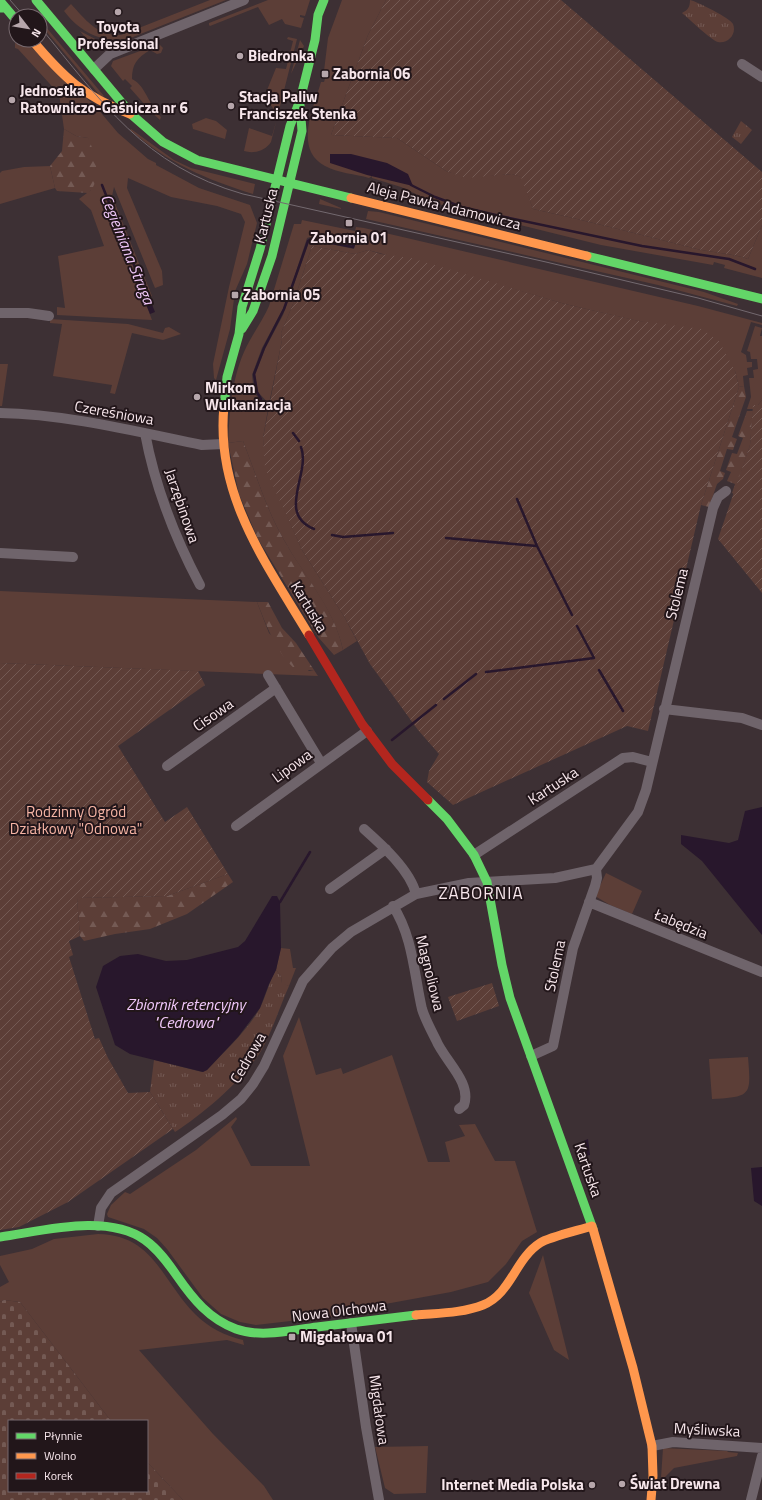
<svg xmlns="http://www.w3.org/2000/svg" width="762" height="1500" viewBox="0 0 762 1500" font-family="'Titillium Web',sans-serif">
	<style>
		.grass { fill: #5c3e37 }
		.forest { fill: url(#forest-firs) }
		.cemetery { fill: url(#cemetery-stones) }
		.park { fill: url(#park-tufts) }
		.garden { fill: url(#garden-furrows) }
		.water { fill: #28172c }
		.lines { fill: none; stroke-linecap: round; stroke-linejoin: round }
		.stream { stroke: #28172c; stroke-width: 2.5 }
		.street { stroke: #6f646b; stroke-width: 10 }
		.fast { stroke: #63d668; stroke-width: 9 }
		.slow { stroke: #ff974d; stroke-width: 9 }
		.jam { stroke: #b3261e; stroke-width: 9 }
		.tram { stroke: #73696f; stroke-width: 1 }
		.poi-dot { fill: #b6a6ab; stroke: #22161a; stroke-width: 1.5 }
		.labels { text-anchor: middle; stroke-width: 4; stroke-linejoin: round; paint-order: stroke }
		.poi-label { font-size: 15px; font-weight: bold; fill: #f7e6eb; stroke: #22161a; text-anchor: start }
		.street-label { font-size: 15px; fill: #f7e6eb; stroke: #22161a }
		.park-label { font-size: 15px; fill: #f6b5a5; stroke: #22161a }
		.water-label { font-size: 16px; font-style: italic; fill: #f1c8fa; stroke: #22161a }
		.quarter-label { font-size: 17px; letter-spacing: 1px; fill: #f7e6eb; stroke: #22161a }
	</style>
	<defs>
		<pattern id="forest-firs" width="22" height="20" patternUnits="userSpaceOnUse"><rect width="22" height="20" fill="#5c3e37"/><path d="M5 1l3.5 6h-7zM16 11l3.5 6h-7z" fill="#745a54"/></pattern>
		<pattern id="cemetery-stones" width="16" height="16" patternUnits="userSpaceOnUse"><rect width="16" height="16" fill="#5c3e37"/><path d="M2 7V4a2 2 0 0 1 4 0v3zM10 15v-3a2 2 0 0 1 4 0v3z" fill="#745a54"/></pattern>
		<pattern id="park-tufts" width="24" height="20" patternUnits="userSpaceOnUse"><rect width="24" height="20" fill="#5c3e37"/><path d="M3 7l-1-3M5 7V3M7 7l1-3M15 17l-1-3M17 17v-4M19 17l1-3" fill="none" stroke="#745a54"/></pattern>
		<pattern id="garden-furrows" width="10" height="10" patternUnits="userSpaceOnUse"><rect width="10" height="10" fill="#5c3e37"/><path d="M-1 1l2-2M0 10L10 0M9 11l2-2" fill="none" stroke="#745a54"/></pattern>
	</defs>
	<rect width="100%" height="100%" fill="#3d3034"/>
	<path class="grass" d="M210,0h16l-98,39c-27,4 -48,-7 -64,-28l7,-7c15,16 26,32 50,31z
		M268,0h42l-5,16 -5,-1v2l4,1 -3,10 -16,-4 -3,-5 -13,6 -11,-18 -48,19 -1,-1v-2z
		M342,0h44l-18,35 -37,100 66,3 49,33 20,6 46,-3 10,3 11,32c55,12 109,26 164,40 17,4 34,4 51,10l14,-34v53l-38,-10 1,-3 -11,-3 -1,3 -112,-20 -134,-33 -32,-9 -34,-16 -29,-9v-2l-3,2c-13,-4 -32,-5 -44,-12 -32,-17 -11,-59 -4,-84h3l3,-10 -3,-1 4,-33z
		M40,20l64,76 -2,2 -62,-74z
		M80,31l19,10 18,3 -15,6 -10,-4z
		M288,37l9,2 -26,103c-6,9 -17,12 -27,9l5,-23 23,8 6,-21 -13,-18v-2l11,-27 10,1 7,-28 -6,-2z
		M300,40l4,6 -13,28z
		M19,41l8,2 69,64 22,26 30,26 8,4v2l43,23 51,17 7,18 -10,41 -15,34 2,1 -4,30 -14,51 -2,-2 -1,-14 16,-77 16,-65 -4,-8 -24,-8 -46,-9 -43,-19 -1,10 35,83 1,14 -8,3 -41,-101 -2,9 40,100 -8,3 8,21 -95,-5v-8l8,1 -7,-52 46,-10 -13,-36 -12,-11 12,-9 -3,-52 -12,-2 -12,-7 -5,-35 -41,-45 -3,-1v-5z
		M159,44l4,4 -2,5 -4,1 -7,-4c-13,8 -18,14 -18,29 14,7 16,25 29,38l-1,3 -11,-10 3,-3 -4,-3 -2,2 -16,-18 2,-2 -7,-7 -2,2 -12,-15 2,-5z
		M206,118l10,3 11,9 -2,9 -32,-10 -1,-5z
		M131,129l43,31 17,8 64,16 -2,10c-48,-15 -85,-31 -123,-64z
		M50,166l5,22 -55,16v-31l2,-2 22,-4z
		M320,199l21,9v1l-22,-5z
		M368,211l11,1 325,80 34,12 -1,2 -79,-21 -292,-66z
		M302,220l53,11 1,-4 8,1 334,78 64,17v2l-11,-3 -10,30 5,3 1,7h5v5l-5,1 1,7 -5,1 1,10 -5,1 -4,-16 -59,-44 -38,-6 -73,-17 -55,-16 -142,-38 -13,4 -43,-8 -19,58 -12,29 1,7 -13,64 -11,-12 -3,-17 10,-26 18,-34 26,-73 3,-2 42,9 1,-4 -45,-8 -3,1 -21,65 -24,45 -10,27 2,18 14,16 -5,29 3,30 36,82 43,68 12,23 -14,9c-8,-40 -40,-75 -59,-110 -18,-31 -28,-66 -41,-99l-15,2c2,-32 3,-61 16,-91 7,-16 18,-30 25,-46l25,-82h7z
		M50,319l78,5 35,9 2,-5 4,-1 12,7 -18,6 -31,-7 -17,61 -5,-1 2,-8 -59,-9 9,-52 -12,-1z
		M755,326l7,2 -2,8h2v64l-4,5h-5v4h-6l4,-12 -2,-19h5l-1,-8 5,-1 -1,-10h-6l-1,-7 -3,-1z
		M0,364h8l-6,42h-2z
		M0,591l257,11 12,31 40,38 5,-1 4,6 -318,-13z
		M606,873l36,18 -10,23 -22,-9 -15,-9z
		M281,948l9,1 3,19h3l-7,18 -7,-2 -1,-8 -5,-6z
		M299,1017l17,58 25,-7 2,6 49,-19 36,107h22l-5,-20 20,-6 -6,-11 16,-1 20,37h20l22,71 -15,9 -16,23 -18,18 -37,10 -104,19 -4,4 -44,7v-2l-43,5 -16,-3 -19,-8 -18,-16 -36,-49 -10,-11 -13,-9 -36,-12 -1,-3 4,-9 14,-13 5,2 66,-44 40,-33 1,2 -6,8 20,39h59l-27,-110z
		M748,1057c3,38 4,40 -36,42l-3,-40z
		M98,1234c56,1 64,47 97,80 13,13 30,22 48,26l1,5 -17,-5 -88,10 74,84 51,52 9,14h-90l-36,-38v-41h-36l-91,-119 -16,-2 -4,2v-15l9,-5 -9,-17v-9l32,-7 22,-10z
		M543,1255l26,105 -15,-10 -25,-57z
		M428,1446l-2,47 -32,1 -9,-6 -10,-41z
		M663,1448l64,3 1,1 10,1 -1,3 -63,12 -9,9 -4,1z"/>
	<path class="forest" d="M64,129l12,7 12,2c7,14 15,43 0,55l-31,-2 -2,-3 -5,-22 12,-15z
		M744,386l2,11 -14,40 5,2 -4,11 -6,-1 -7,22 5,2 -2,6 -6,5 -8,23 -8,-2 38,-118z
		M747,411h6l-3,34 -16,49 -2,-1 3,-9 -8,-3 4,-9 -5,-2 6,-17 5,1 6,-16 -5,-2z
		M243,441c13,33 23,68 41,99 20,36 51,69 59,110l-9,5 -16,-18 -60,-98 -19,-45 -11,-51z
		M257,602h11l14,26 14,15 18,27h-18c-20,-18 -29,-43 -39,-68z
		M228,874l5,8 -46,32 -37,15 -35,5 -31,7 -4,-5 -3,-38 90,-2z"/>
	<path class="cemetery" d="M4,1300l16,2 91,119h-102v70h138v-29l36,38h-183v-198z"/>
	<path class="park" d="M690,0c8,2 40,18 43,24 4,10 -5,20 -15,18 -7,-2 -30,-24 -36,-29 6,-3 8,-6 8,-13z
		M741,121l11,9 -11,14 -9,-7z
		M276,970l5,6 1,7 7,3c-9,20 -17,46 -28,65 -18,29 -57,62 -86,81l-25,-40 4,-32 48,12 5,-2c17,-18 41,-40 53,-62 6,-12 9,-26 16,-38z"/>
	<path class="garden" d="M386,0h175l201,172v53l-14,34c-17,-6 -34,-6 -51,-10 -55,-14 -109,-28 -164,-40l-12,-32 -9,-3 -46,4 -20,-7 -49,-33 -66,-3 37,-100z
		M312,246l43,8 13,-4 13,4 30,4 154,46 74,17 63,8 17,12 16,30 4,16 -38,118 -53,226 -21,-5 -174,79 -26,-23 2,-11 10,-17 -21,-24 -48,-66 -25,-46 -43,-68 -37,-82 -2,-30 19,-98 -1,-7 12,-29z
		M762,400v193l-44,-54 32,-94 3,-40h5z
		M0,663l198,8 7,14 -87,61 47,76 22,-15 41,67 -61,22 -90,2 3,38 -11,5 4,14 -4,2 26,82 4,-1 9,20 20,35 22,-1 23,37 -105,73 -49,25 -19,3z
		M492,983l7,23 -42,15 -9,-24z"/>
	<path class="water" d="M330,154h21l36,9 21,11 5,12 -46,-11 -37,-12z
		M149,297l6,15 -5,2 -6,-15z
		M762,807v128l-60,-74 -21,-17v-9l48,8 9,-3 7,-29z
		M272,896h5l3,6 1,46 -5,22 -7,14 -9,24 -22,29 -31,33 -4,2 -8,-2 -65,-16 -15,-9 -19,-58 7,-21 17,-10 18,-2 28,7 21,-1 51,-13 7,-6z
		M588,1139l2,16 -5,1 -4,-14z
		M762,1167v39l-8,-5 -3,-33z"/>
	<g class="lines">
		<path class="stream" d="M102,185l46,115
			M411,185l24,12 27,10 38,9 142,30 87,13 26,10
			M261,399l-4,-7 -3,-18 10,-26 20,-39 24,-68 3,-2 42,8 1,-3
			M293,433l6,8
			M301,447c10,27 -25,66 13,82
			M517,499l20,47 35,69
			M332,535l11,2 50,-4
			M446,538l91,8
			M599,670l24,41
			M486,672l108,-14 -17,-32
			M444,699l32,-25
			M392,740l44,-35
			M280,902l30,-50"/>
		<path class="street" d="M742,64l20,13
			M94,69l16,-15 134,-54
			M0,313h28l21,3
			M0,413c66,1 138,19 202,32l21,-1
			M145,433c10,54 29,103 55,152
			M0,553l73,4
			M268,675l53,88
			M664,709l78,9 20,7
			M167,766l109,-78
			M236,826l131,-95
			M364,829c18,16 46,41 52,65
			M474,855l149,-97 10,-1 19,5
			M330,889l56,-40
			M589,902l173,70
			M393,906c20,31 21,68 29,103 3,10 9,21 14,31 8,20 36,42 28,65l-5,4
			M531,1056l22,-10 20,-98 22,-62 2,-8 -1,-9 42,-57 8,-22 67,-282 5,-11 8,-6
			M98,1226l3,-18 10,-15 111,-78 19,-16 12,-15 11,-18 39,-85 29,-33 19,-16 65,-38 53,-11 86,-5 41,-9
			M351,1323l15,104 13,73
			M652,1446l21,-4 89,6
			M751,1500l11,-44"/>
		<path class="fast" d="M36,0l96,115 31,27 34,18 154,38
			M0,1l16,19
			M0,8h6
			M587,256l175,43
			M242,329l11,-18 19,-55 30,-125 -2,-26
			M224,406l3,-29 12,-43 3,-27 18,-58 30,-123 10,-26 15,-60 3,-25 6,-15
			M428,800l19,19 27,36 13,27 15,83 8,33 83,231
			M0,1237c43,-6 107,-24 145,3 13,9 23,23 32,36 16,23 32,43 59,53 25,9 56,1 81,-2 33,-4 66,-8 99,-12"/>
		<path class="slow" d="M32,40c32,38 51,56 98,74
			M351,198l236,58
			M224,406c-9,89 42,157 85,229
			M593,1229l40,139 19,78 1,30 -2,24
			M416,1315c22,-2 47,-2 67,-10 28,-11 32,-46 57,-62 9,-6 40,-13 52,-17"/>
		<path class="jam" d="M309,635l53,89 30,40 36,36"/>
		<path class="tram" d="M10,0l14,16
			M40,27c62,75 104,139 203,167l303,68 152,36 64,18"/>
	</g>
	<g class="poi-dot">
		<circle cx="118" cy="12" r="4"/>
		<circle cx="240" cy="56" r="4"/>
		<rect x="321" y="70" width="8" height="8" rx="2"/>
		<circle cx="12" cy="100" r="4"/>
		<circle cx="231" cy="106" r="4"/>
		<rect x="345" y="219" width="8" height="8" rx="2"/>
		<rect x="231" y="291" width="8" height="8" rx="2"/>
		<circle cx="197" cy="397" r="4"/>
		<rect x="288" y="1333" width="8" height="8" rx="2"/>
		<circle cx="622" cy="1484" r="4"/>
		<circle cx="592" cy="1485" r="4"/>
	</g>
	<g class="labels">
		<g class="poi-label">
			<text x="118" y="32" text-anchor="middle">Toyota<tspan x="118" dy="17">Professional</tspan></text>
			<text x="248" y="61">Biedronka</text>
			<text x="333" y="79">Zabornia 06</text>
			<text x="20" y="96">Jednostka<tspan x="20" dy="17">Ratowniczo-Gaśnicza nr 6</tspan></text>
			<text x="239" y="102">Stacja Paliw<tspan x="239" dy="17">Franciszek Stenka</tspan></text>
			<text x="349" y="243" text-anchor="middle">Zabornia 01</text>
			<text x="243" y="300">Zabornia 05</text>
			<text x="205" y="393">Mirkom<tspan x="205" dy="17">Wulkanizacja</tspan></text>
			<text x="300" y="1342">Migdałowa 01</text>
			<text x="630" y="1489">Świat Drewna</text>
			<text x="584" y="1490" text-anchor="end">Internet Media Polska</text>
		</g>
		<g class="street-label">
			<text transform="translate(444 206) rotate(14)" y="5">Aleja Pawła Adamowicza</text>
			<text transform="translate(266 216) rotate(-76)" y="5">Kartuska</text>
			<text transform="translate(114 413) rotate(10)" y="5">Czereśniowa</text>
			<text transform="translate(182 506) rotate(71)" y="5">Jarzębinowa</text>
			<text transform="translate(677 594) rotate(-76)" y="5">Stolema</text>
			<text transform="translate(309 607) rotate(59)" y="5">Kartuska</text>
			<text transform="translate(213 715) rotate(-35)" y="5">Cisowa</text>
			<text transform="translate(292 766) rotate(-36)" y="5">Lipowa</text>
			<text transform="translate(553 786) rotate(-33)" y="5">Kartuska</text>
			<text transform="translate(681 924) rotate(22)" y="5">Łabędzia</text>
			<text transform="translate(555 966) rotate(-78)" y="5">Stolema</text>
			<text transform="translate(430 973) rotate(76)" y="5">Magnoliowa</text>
			<text transform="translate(248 1058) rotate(-60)" y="5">Cedrowa</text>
			<text transform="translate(588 1170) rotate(71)" y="5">Kartuska</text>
			<text transform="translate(339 1311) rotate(-7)" y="5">Nowa Olchowa</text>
			<text transform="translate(379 1410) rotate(82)" y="5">Migdałowa</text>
			<text transform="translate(707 1430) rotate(3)" y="5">Myśliwska</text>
		</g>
		<g class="park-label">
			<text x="76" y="817">Rodzinny Ogród<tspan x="76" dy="17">Działkowy "Odnowa"</tspan></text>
		</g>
		<g class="water-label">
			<text transform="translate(128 249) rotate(68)" y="6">Cegielniana Struga</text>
			<text x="186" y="1010">Zbiornik retencyjny<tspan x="186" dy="18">"Cedrowa"</tspan></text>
		</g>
		<g class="quarter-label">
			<text x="481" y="899">ZABORNIA</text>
		</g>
	</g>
	<rect x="8" y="1420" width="140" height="72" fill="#22161a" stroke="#77696e"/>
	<rect x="16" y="1433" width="20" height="6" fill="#63d668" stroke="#77696e"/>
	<text x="44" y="1440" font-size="12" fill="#f7e6eb">Płynnie</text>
	<rect x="16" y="1453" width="20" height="6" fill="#ff974d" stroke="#77696e"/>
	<text x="44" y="1460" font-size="12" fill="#f7e6eb">Wolno</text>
	<rect x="16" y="1473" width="20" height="6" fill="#b3261e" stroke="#77696e"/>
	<text x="44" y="1480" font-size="12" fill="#f7e6eb">Korek</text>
	<g transform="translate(28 28) rotate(121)"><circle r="19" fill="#22161a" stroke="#77696e"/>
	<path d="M0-3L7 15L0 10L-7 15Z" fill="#b6a6ab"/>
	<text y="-6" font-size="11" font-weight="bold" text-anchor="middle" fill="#f7e6eb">N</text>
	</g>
</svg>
